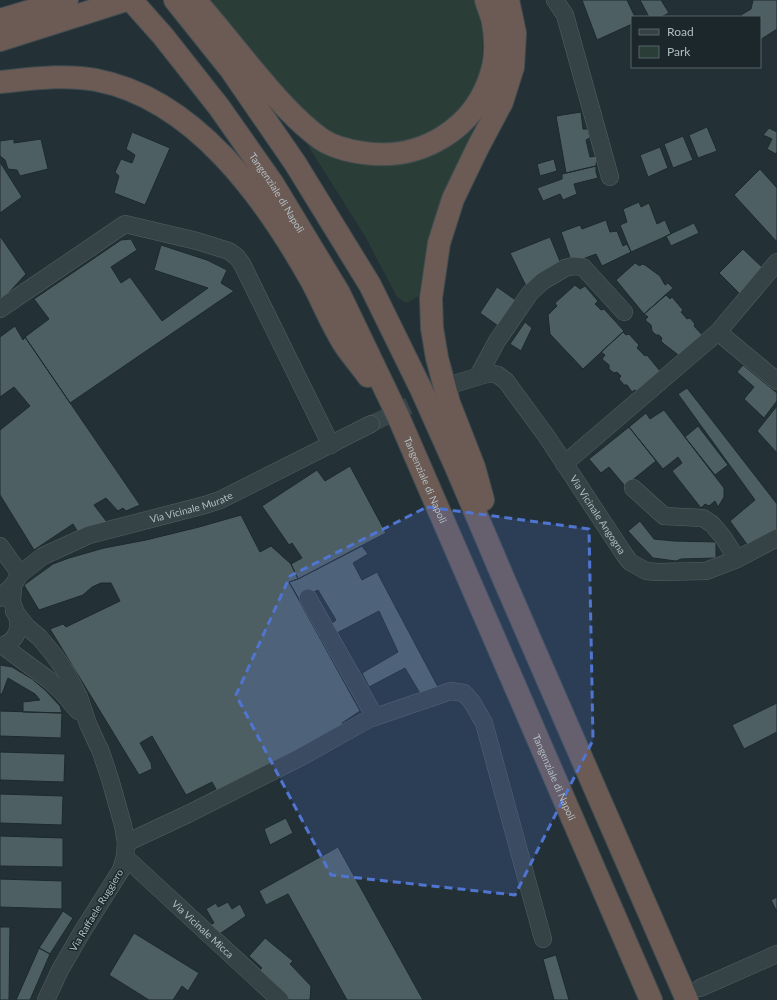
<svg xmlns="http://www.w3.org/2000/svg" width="777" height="1000" viewBox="0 0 777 1000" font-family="Lato,sans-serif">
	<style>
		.green { fill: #2a3e37 }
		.building { fill: #4e5f64; stroke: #1d292d }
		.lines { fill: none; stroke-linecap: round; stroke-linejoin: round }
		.minor-tunnel { stroke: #38464b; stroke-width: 17; stroke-dasharray: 17 8; stroke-linecap: butt }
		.minor-casing { stroke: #536064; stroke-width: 18 }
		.highway-casing { stroke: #404d51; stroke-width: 24 }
		.minor { stroke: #364346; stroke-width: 17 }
		.highway { stroke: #6c5a54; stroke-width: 22 }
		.marked { fill: #5075d1; fill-opacity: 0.2; stroke: #5075d1; stroke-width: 3; stroke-dasharray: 8 5; stroke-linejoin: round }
		.labels { text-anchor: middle; stroke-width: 3; stroke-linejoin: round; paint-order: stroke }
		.street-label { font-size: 10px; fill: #b0bec3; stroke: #1b272b }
	</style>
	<rect width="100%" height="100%" fill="#233136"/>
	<path class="green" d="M208,0h266l5,12 4,27 -2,36 -16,28 -19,21 -21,13 -36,9 -44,-5 -35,-20z
		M474,128l-36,82 -11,39 -8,47 -13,7 -9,-6 -32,-61 -58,-92 43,18 26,3 18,-1 19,-3 30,-11z"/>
	<path class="building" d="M582,0h45l8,17h-3v7l-35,16z
		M640,0h21l8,13 -8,4h-12z
		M753,0h24v29l-17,11v-23h-18l-1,-2 10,-6z
		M581,112l2,17h5l2,9 -4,2 4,17 7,-1 -1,10 -30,7 -10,-57z
		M707,127l10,24 -19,7 -9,-23z
		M769,128l8,4v20l-1,2 -9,-5 5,-10 -9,-4z
		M132,132l38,16 -25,57 -31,-12 5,-17 -4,-4 6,-13 11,4 3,-8 -9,-6z
		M683,136l10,24 -20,8 -9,-24z
		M14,139v4l27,-4 7,30 -28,7 -3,-6 -9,-1 -3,-9 -5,-4v-15z
		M660,147l8,21 -20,9 -8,-22z
		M554,159l3,12 -17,5 -3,-12z
		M0,162l22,35 -22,16z
		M596,166v6l2,6 -24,6 3,10 -14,6 -3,-6 -17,7 -6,-13 25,-9v-5z
		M760,169l17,19v54l-43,-47z
		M639,202l2,5 8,-4 8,21 8,-4 6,14 -40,18 -11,-27 7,-3 -4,-13z
		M606,220l4,12 7,-1 6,15 4,-2 4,8 -29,14 -6,-12 -24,9 -11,-31 19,-7 2,4z
		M694,223l5,10 -28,13 -5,-10z
		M0,236l26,38 -26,28z
		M550,237l12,29 -35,22 -17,-35z
		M131,239l6,11 -26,17 10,16 9,-6 32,44 46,-33 -54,-18 7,-25 46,15 20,10 -6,13 13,8 -164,112 -45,-66 24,-18 -15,-20 87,-59z
		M743,249l22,21 -24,25 -22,-22z
		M635,263l5,3 2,-2 3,1 15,11 5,9 3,-2 5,5 -29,26 -28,-34z
		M575,285l5,4 5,-3 13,15 -3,3 6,6 3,-1 20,22 -41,38 -33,-35 -2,-19 9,-9 -2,-3z
		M497,287l20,14 -16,27 -21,-15z
		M666,295l4,4 2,-2 11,13 -2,2 6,7 3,-1 5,6 -1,2 11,12 -24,19 -17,-13 -3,-3 1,-3 -3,-3h-3l-4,-4 -1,-6 -6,-5 3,-3 -4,-3z
		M525,322l7,6 -11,23 -11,-7z
		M15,326l8,14 2,-3 115,168 -14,6 -3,-3 -5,3 -12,-13 -12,7 13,17 -28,12 -6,-10 -39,26 -34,-55v-65l30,-24 -16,-19 -14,10v-60z
		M623,332l3,3 3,-1 10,11 -2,3 8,8 2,-1 13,16 -22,21 -3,-2 -3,2 -5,-7h-3l-5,-6 2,-3 -4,-4 -3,1 -5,-4v-4l-7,-6 3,-4 -4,-3z
		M743,365l34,28v8l-13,17 -20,-19 10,-12 -17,-15z
		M687,388l90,116v30l-28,13 -19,-26 25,-21 -77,-106z
		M777,406v47l-20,-22z
		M664,410l60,78v9l-6,10 -3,-6 -6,5 -4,-2 -4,4 -29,-37 10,-8 -4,-6 -15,12 -34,-42 17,-14 4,6z
		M698,426l30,39 -13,10 -30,-38z
		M629,427l27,34 -31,25 -16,-19 -8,6 -12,-14z
		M350,466l36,67 -88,46 -7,-15 11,-6 -10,-15 -3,2 -27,-39 55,-36 8,11z
		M241,515l19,37 11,-6 20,18 7,15 -9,3 71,129 -18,12 3,6 -127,64 -6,-11 -26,13 -34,-59 -12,7 11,20 1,6 -13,6 -89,-146 13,-5 3,3 54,-26 -9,-18h-10l-9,4 -9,8 -44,15 -15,-25 29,-21 16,-6 35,-10 42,-8 53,-13z
		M640,521l14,18 20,2 42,1v16l-35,1 -5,2 -23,-3 -25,-27z
		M362,546l6,8 -15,9 9,17 15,-8 61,115 -17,8 -16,-27 -36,19 -7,-14 36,-21 -19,-41 -44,23 -6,-9 7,-5 -18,-30 -19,9 -10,-17 9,-3z
		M0,665l12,2 20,12 13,11 15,16 2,7 -39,-1v-10l17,-2 -5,-6 -27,-16 -6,16h-2z
		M777,703v29l-33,17 -12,-24z
		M0,711l62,2 -1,25 -61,-2z
		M0,752l65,2 -1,28 -64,-2z
		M0,794l63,2 -1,29 -62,-2z
		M286,818l7,15 -23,12 -6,-16z
		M0,836l63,2v29l-63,-1z
		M338,847l85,153h-76l-59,-106 -22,11 -7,-14z
		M0,879l62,2v28l-62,-2z
		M777,897v15l-6,-12z
		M228,902l4,7 8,-5 6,12 -25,17 -6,1 -8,-8 7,-3 -8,-14 10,-6 2,4z
		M63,911l10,7 -23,36 -11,-6z
		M0,927h10l-1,73h-9z
		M134,933l65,40 -11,18 -6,-5 -9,14h-24l-40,-25z
		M265,938l28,23 -3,3 21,22 -1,14h-20l-32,-28 4,-4 -13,-12z
		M39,948l11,6 -20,46h-14z
		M556,955l13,45h-15l-11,-41z"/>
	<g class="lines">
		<path class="minor-tunnel" d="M371,424l65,-31"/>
		<defs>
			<g id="minor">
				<path d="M555,0l10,15 45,162"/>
				<path d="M0,309l125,-85 72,17 32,10 8,6 5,7 89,181"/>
				<path d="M718,332l59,-70"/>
				<path d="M478,376l19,-35 33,-48 13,-12 22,-13 8,-2 10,1 41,45"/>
				<path id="s1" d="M457,383l33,-10 8,2 8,6 41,56 77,117 6,8 16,9 11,1 49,-1 31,-12 40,-21"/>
				<path d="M564,464l154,-132 59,49"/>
				<path d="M633,488l31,28 39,2 9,6 11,13 14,22"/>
				<path d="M0,546l20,28"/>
				<path d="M13,585l-1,17 4,11 11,14 12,10 15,18 12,17 13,25 9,27 13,28 9,27 13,46 3,18 -1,14 -4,13 -39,62 -22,38 -14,30"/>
				<path id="s2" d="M0,598l13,-13 7,-11 23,-18 46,-21 116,-30 15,-5 151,-76"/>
				<path d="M308,598l67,119"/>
				<path d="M0,646c16,-2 24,-21 14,-35"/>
				<path d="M3,646l46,34 13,12 16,19"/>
				<path d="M126,843l62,-29 113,-57 68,-38 82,-28 13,2 8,9 12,21 59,216"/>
				<path id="s3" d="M125,857l155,143"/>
				<path d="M700,988l77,-34"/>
			</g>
			<g id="highway">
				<path id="s4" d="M131,0l32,36 56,71 54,77 66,109 59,123 253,584"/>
				<path d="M175,0l56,70 64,93 75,122 52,106 34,76 49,115 182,418"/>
				<path d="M195,0c20,23 39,47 58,70 20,24 42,50 68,69 12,8 28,12 43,14 57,8 112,-24 128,-82 4,-14 4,-33 1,-48 -1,-8 -5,-15 -7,-23"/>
				<path d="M0,20l67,-20"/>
				<path d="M0,40l126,-40"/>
				<path d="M0,82c31,-3 65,-8 96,-2 99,19 169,118 215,200 12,22 21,46 35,67 7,10 15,19 22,29"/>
				<path d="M483,500l-9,-33 -25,-64 -12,-45 -5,-30 -1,-30 8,-55 14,-44 25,-52 24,-45 11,-35 2,-34 -7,-33"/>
			</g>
		</defs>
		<use href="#minor" class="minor-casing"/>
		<use href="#highway" class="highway-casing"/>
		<use href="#minor" class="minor"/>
		<use href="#highway" class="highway"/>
	</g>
	<path class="marked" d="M427,507l162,22 4,211 -78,155 -184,-20 -95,-180 54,-119z"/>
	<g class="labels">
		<g class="street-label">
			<text dy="4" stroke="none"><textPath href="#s4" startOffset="242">Tangenziale di Napoli</textPath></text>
			<text dy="4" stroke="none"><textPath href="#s4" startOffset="566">Tangenziale di Napoli</textPath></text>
			<text dy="4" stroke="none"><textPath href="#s2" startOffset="217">Via Vicinale Murate</textPath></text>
			<text dy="4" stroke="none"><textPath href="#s1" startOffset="215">Via Vicinale Angogna</textPath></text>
			<text dy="4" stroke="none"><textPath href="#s4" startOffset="890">Tangenziale di Napoli</textPath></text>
			<text transform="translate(96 910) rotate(-59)" y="4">Via Raffaele Ruggiero</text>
			<text dy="4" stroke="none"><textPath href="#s3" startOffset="106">Via Vicinale Micca</textPath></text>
		</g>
	</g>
	<rect x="631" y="16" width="130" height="52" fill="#1b272b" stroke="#576368"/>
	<rect x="639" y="29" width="20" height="6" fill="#364346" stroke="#576368"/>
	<text x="667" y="36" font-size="12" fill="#b0bec3">Road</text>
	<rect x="639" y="46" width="20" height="12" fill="#2a3e37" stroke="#576368"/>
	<text x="667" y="56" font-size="12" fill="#b0bec3">Park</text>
</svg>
